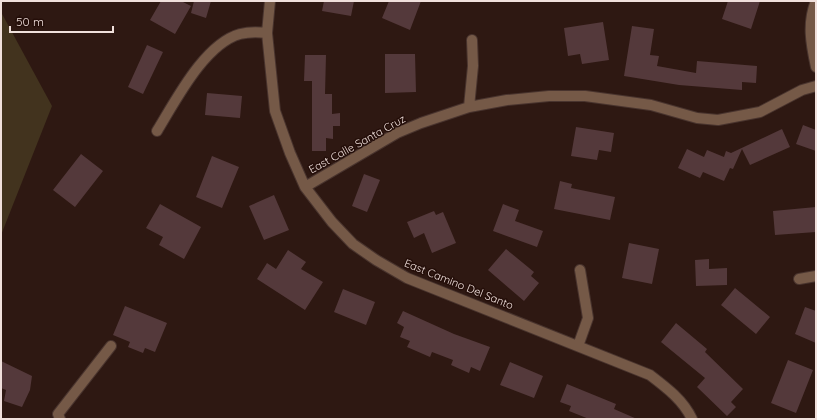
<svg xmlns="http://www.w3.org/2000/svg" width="817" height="420" viewBox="0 0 817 420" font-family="Quicksand,sans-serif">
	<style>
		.green { fill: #42331e }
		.building { fill: #54393b }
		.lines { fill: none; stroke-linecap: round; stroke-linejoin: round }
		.minor-casing { stroke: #49342e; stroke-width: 12 }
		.minor { stroke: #755947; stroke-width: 10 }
		.labels { text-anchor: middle; stroke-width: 3; stroke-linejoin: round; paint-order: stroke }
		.street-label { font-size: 11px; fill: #f0e0dc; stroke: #240e09 }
	</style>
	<rect width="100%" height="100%" fill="#2e1812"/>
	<path class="green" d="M1,12l51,94 -51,129z"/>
	<path class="building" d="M161,1h20l10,5 -16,28 -25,-14z
		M194,1h17l-5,17 -15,-5z
		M324,1h30l-3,15 -29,-5z
		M389,1h32l-11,29 -28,-12z
		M728,1h32l-9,28 -29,-10z
		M603,22l6,38 -27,4 -2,-10 -12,2 -4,-28z
		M632,26l22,3 -4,26 9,1 -2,10 39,7 1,-12 60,5 -1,17 -14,-1v8l-63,-5 -55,-9z
		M147,45l16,7 -20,42 -15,-7z
		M385,54h30l1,38 -31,1z
		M305,55h21l-1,39h7v20l8,-1v13h-7v13l-7,-1v13h-14v-70h-8z
		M207,93l35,3 -2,22 -35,-3z
		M803,125l13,5v21l-20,-7z
		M576,127l38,6 -3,19 -12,-2 -2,10 -26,-4z
		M782,129l8,18 -40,18 -8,-16 -9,20 -3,-1 -6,13 -21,-9 -3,6 -22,-10 9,-19 17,8 3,-7 17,7 2,-6 5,2z
		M81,154l22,17 -28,36 -22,-17z
		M212,156l27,11 -17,41 -26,-11z
		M364,174l16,6 -13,32 -15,-6z
		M560,181l12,3 -1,4 44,9 -5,23 -56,-11z
		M274,195l15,35 -25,10 -15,-34z
		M160,204l41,23 -17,32 -25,-14 4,-8 -17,-9z
		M503,204l16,6 -4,11 28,10 -6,16 -44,-16z
		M816,207v25l-41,3 -2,-24z
		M434,211l2,4 7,-3 13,31 -24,10 -8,-20 -10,5 -7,-16z
		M629,243l30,6 -7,35 -30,-6z
		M506,249l28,23 -3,4 8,7 -15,18 -36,-31z
		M288,250l18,12 -5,7 22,13 -18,28 -48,-31 10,-16 9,6z
		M709,259v10l18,-1v17l-31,1 -1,-26z
		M735,288l35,29 -14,17 -35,-29z
		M343,289l32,13 -9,23 -32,-13z
		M125,306l42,17 -12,29 -10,-4 -2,5 -15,-6 2,-5 -17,-7z
		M805,307l11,4v32l-21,-9z
		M403,311l51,23 36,13 -10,24 -9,-4 -2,6 -18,-8 2,-5 -21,-8 -2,5 -23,-10 3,-6 -10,-4 4,-10 -7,-4z
		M676,323l31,26 -2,3 38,37 -12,13 5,5 -9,9 -30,-29 8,-9 -44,-36z
		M788,360l25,10 -17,43 -25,-10z
		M1,361l31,15 -2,14 -8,17 -18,-6 2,-11 -5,-2z
		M510,362l33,14 -9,22 -34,-13z
		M567,384l49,20 -2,5 23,10h-48l-20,-8 2,-5 -11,-4z"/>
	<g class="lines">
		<defs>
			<path id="minor" d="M270,1l-3,32 8,78 15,42 15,34 27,35 21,22 23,16 31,18 243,97c17,13 33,25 42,44
				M816,1c-9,22 -5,43 0,66
				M469,107l4,-41 -1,-26
				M157,131c18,-29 47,-87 83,-97 8,-2 18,-2 27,-1
				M305,187l92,-54 24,-10 48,-16 38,-7 42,-4h36l66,9 46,13 21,2 42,-8 42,-22 14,-4
				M799,279l17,-3
				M578,346l10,-28 -8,-48
				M60,419l-2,-5 53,-68"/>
		</defs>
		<use href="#minor" class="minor-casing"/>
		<use href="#minor" class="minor"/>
	</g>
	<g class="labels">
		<g class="street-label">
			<text transform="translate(357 144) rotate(-29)" y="4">East Calle Santa Cruz</text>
			<text transform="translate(459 284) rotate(22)" y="4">East Camino Del Santo</text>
		</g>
	</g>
	<rect width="817" height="420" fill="none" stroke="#f0e0dc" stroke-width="4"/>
	<path d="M10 26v6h103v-6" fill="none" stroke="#f0e0dc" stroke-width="2"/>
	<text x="16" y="26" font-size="12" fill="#f0e0dc" stroke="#240e09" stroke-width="3" paint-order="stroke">50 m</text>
</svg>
